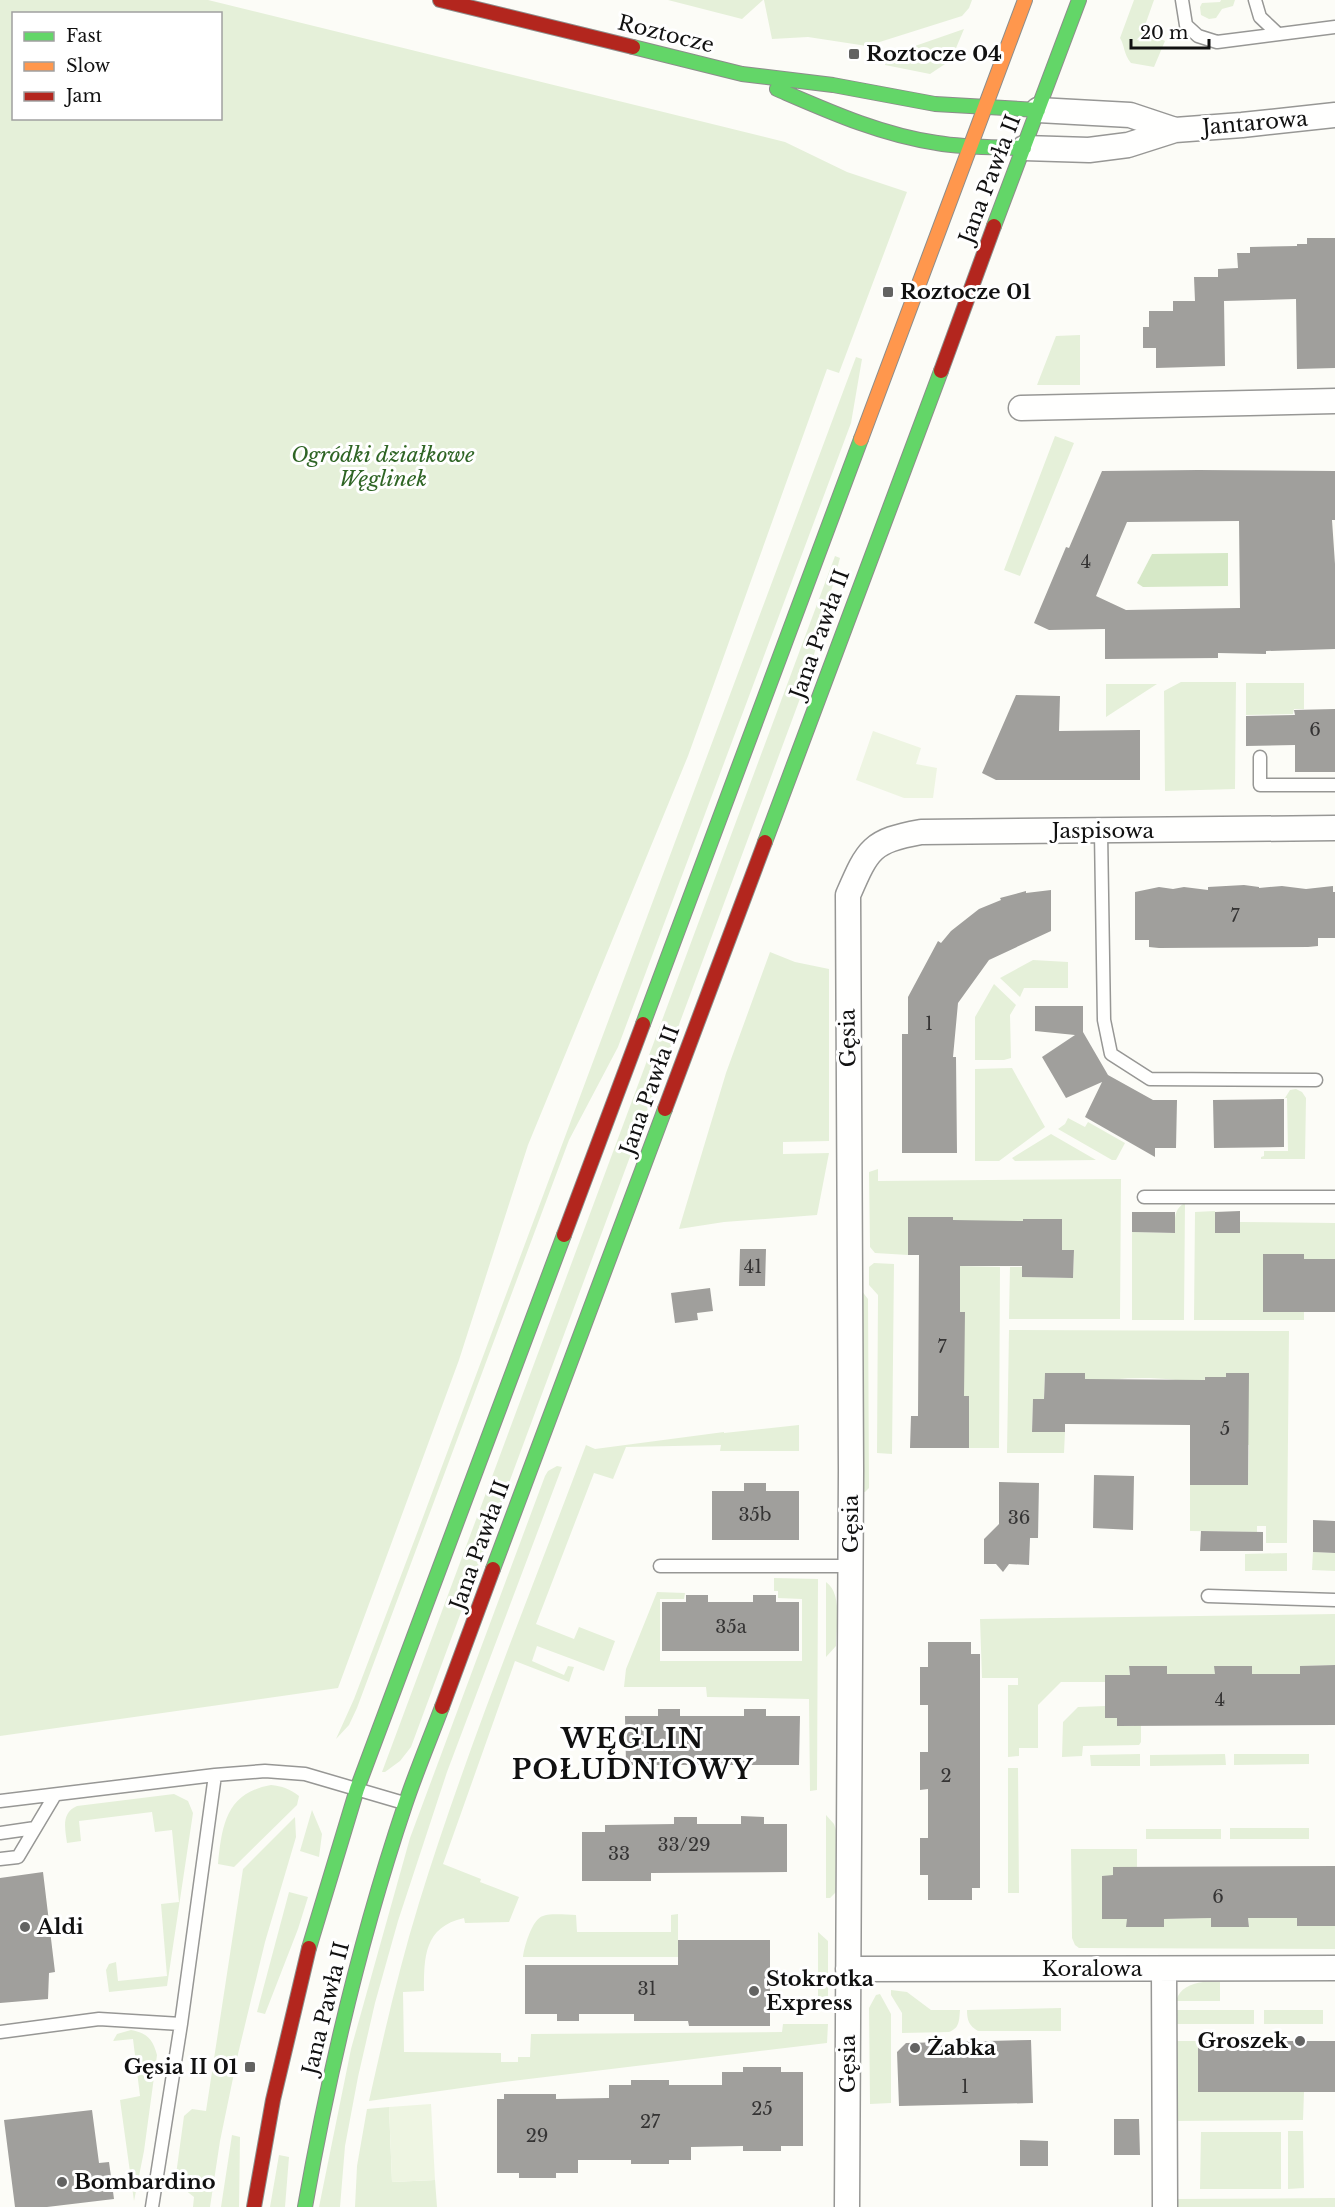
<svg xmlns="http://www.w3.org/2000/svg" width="1335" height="2207" viewBox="0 0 1335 2207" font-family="'Libre Baskerville',serif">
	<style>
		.green { fill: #e5f0d9; fill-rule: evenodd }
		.forest { fill: #d6e8c7 }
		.pitch { fill: #eef5e2 }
		.building { fill: #a09f9c; fill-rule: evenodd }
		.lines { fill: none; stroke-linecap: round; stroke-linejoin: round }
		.lane-casing { stroke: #979795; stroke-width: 15 }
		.street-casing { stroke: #979795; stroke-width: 27 }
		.fast-casing { stroke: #8d8d8b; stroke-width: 16 }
		.slow-casing { stroke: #8d8d8b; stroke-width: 16 }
		.jam-casing { stroke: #8d8d8b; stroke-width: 16 }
		.lane { stroke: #fffffe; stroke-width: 12 }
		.street { stroke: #fffffe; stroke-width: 24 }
		.fast { stroke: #63d668; stroke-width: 14 }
		.slow { stroke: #ff974d; stroke-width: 14 }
		.jam { stroke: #b3261e; stroke-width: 14 }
		.poi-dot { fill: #636362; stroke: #fff; stroke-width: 2 }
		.labels { text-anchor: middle; stroke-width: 6; stroke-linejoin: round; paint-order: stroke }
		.number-label { font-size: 18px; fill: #353434 }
		.street-label { font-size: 21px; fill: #111; stroke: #fff }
		.poi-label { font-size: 21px; font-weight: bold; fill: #111; stroke: #fff; text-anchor: start }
		.park-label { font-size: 21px; font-style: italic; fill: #2f6525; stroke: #fff }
		.district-label { font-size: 27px; font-weight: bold; letter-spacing: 1.5px; fill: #111; stroke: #fff }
	</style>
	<rect width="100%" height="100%" fill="#fcfcf7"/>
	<path class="green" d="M0,0h208l577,142 62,30 60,20 -68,181 -12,-4 -139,387 -160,389 -69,215 -121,328 -338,48zM14,14h206v104h-206z
		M668,0h95l-21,19z
		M764,0h208l-3,8 -7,8 -95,30 -59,-9 -36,2z
		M1134,0h20l-11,31 22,10 -11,26 -23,-4c-8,-10 -6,-17 -11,-25z
		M1221,0h14l-2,6 -11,3 -6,9 -7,1 -8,-4 -1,-8 2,-4 18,-1z
		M964,29l-13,31 -21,14 -45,-9 2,-9 -7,-2 35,-8z
		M1080,335v50h-43l19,-49z
		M856,357l6,2 -11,64 -233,624 -49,93 -212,568 -8,17 -13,14 18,-40 62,-163z
		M1055,436l19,7 -54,133 -16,-6z
		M835,556l5,2 -32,119 -397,1070 -11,14 -15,11h-3z
		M1181,682h55l-1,107 -70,2 -1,-100z
		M1246,683h58v26h-10l-1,5 -47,1z
		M1106,684h51l-51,33z
		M770,952l25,10 34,7v172l-46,1v12l46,-1 -12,62 -93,7 -45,7 47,-156z
		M1033,960l35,2v26h-44l-4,9 -20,-19z
		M994,984l22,21 -6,10 1,43 -7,2h-29v-43z
		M1012,1068l33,59 -46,34h-24v-92z
		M1296,1089l6,3 4,6 -1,61h-44v-2l3,-1v-5h24l-1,-53h-2l5,-8z
		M1068,1118l17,9 3,-5 37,21 -9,17h-4l-54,-31 7,-5z
		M1051,1134l45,26 -81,1 -3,-3z
		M878,1169v12l243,-2 -1,140h-111l1,-52h12l1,10 50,1 1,-28h-12v-31h-39v2l-70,4 -1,-8h-43l-1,38 -33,-2 -5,-6 -1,-75z
		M1185,1203l-1,117h-52v-88l43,1c0,-13 -2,-24 10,-30z
		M1215,1211l1,22h24v-11l95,1v36h-31l-1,-5h-40v58h41v8h-110l1,-108z
		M874,1263l20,1 -2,190 -15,-1 1,-158 -9,-10v-18z
		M960,1266l40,1 -1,181h-30v-51l-10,-1z
		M861,1290l7,9 1,189 -4,4h-4z
		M1009,1330l280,1 -2,212h-21v-17h-9v6l-67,-1v-46h58l1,-40h-5l-18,-72v4h-21l-1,8c-38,-9 -81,-9 -119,-1v-11h-40l-1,26 -11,1 -1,31 33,1 -1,21h-57z
		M799,1425v26h-79l1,-6 -95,2 -13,32 -19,-6 -58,151 38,15 5,-12 36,14 -11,30 -67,-25 -5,15 32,14 4,-9 6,1 -5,15 -54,-21 -72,203 38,15 -1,3 39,15 -10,25 -44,1 -1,-5c-40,9 -40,39 -40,73l-21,1 1,60 97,1v9h17v-5h12l1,-23 251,-2 1,-8h45l-1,19 -323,39 -135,19c15,-67 30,-133 50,-198 48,-155 110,-306 167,-458l9,4 129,-17v1z
		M557,1466l5,1 -115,305 -49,149 -23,82 -17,74 -13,69 -5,61h-21l32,-158 59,-211 135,-362 3,-5z
		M1313,1552l22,1v18l-23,-1z
		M1287,1553v18h-42v-17z
		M774,1578l44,1 -1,211 -7,1 -1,-92 -102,-2 -1,-10h-82l2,-18 31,-77 28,1 -1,6h-24v62h142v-62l-24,-1v-7h-4z
		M826,1582c17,12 10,45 10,64l-10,11z
		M1335,1614v51l-34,1 -1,8h-48l-1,-8h-36v8h-48v-7h-38l1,8h-25v7h-44l-23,23v43h-19v8l-11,1v-72h10v-7h-36l-2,-59z
		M1105,1706l12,12v8h17v-8h7v24l-2,3 -56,1 -1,10 -20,1 1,-35 15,-15z
		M1140,1754v12h-49l-1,-11z
		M1225,1754l1,11 -76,1v-11z
		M1234,1754h75v10l-75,1z
		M1008,1768h10l1,125h-11z
		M271,1785c11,1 19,4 28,11l-2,9 -63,62 -16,-3c4,-39 8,-71 53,-79z
		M174,1794l14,7 5,12 -26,173 -58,6 -3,-22 3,-6 7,-2 2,19 49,-5 -6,-72 18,-2 -7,-72 -17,2 -3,-20 -73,9 2,20 -14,2c-2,-15 -6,-30 10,-37z
		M312,1810l10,24 -3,23 -19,-6z
		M826,1815l8,9 2,6v62l-6,6h-4z
		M295,1817l1,20 -31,105 -27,112 -18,87 -10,66h-17l1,-10 -19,-15 9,-66 8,-7 14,2 37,-242z
		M1230,1828h79v11h-79z
		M1146,1829h75v10h-75z
		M1071,1849h66v26l-35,1v43h25v7h37v-7l47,-1 38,8 -1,-8h49l1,8h36l1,-8v31l-256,-1 -4,-3 -3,-7z
		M289,1892l19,5 -10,32 -33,85 -8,-2z
		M678,1914v43h-155c1,-10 9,-38 20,-41 9,-3 23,-1 33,-1l1,17h94v-17z
		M818,1932l10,9v69h-10z
		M1203,1982h17v19h-44c4,-13 14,-17 27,-19z
		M891,1990l16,2 24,18h29c-1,10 0,18 -11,22l-47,1v-20l-11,-18z
		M880,1994l11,20v89l-21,1 -1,-96 7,-13z
		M1061,2008v23h-83c-9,-5 -11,-11 -11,-21z
		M1173,2010h81v14h-81z
		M1264,2010h59v14h-59z
		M131,2030c16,3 22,9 26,25l-13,96 -10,50 -14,-101 20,-4 -7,-57 -20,2 4,-7z
		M1174,2041h24v51h106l-1,28 -129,1z
		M389,2107l3,75 43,-2 2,27h-82l2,-41 10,-57z
		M1288,2131h15l1,57 -16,1z
		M1201,2132h80v57h-81z
		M232,2135l8,2 -1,70h-18z
		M279,2155l10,2 -4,50h-15z
		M1335,2198v9h-162v-8z"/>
	<path class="forest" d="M1228,553v33l-85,1 -6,-4 15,-29z"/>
	<path class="pitch" d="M873,731l48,17 -5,16 21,4 -4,30h-29l-48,-18z
		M431,2104l4,76 -43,2 -3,-75z"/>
	<path class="building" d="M1307,238h28v130l-38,1 -1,-70 -72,2 1,65 -69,2v-20h-13v-21h6v-16h24v-10h22l-1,-24h24v-8l20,-1 -1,-15h13v-6l47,-1v-2h10z
		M1198,470l137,1v49h-3l3,44v85l-69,2v3l-48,-1v5l-113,1v-30l-56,1 -15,-7 32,-76 3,1 33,-77zM1239,521l1,87 -114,2 -30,-14 31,-74z
		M1016,695l44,1 -1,35 81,-1v50h-144l-14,-7z
		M1335,709v63h-40v-27l-49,1v-30l49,-1 -1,-5z
		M1244,885l15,2v1l23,-2 24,3 27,-3v6h2v46h-17v8l-10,1 -149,1 -10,-1v-7h-14v-48l24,-5 14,2 11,-2 24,3v-3z
		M1051,890v41l-62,29 -31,43 -5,54h3l1,96h-55v-119h6v-37l30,-56 3,2 10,-12 28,-22 22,-9 -1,-2 26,-7v2z
		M1035,1006h48v26l25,43 45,25h24l-1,48h-21v9l-70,-40 17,-35 -36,16 -24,-41 33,-22 -40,-4z
		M1284,1099v48l-70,1 -1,-48z
		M1240,1211v22h-25v-21z
		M1132,1212h43v21l-43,-1z
		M908,1217h45v3l70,1v-2h39v31h12l-1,28 -51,-1v-11h-62v46h5l-1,84h5v52h-59l1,-32h7l1,-161h-11z
		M740,1249h26l-1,37h-26z
		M1263,1254h41v5h31v53h-72z
		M710,1288l3,23 -16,2 1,7 -23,3 -4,-30z
		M1045,1373h40v6l120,1v-3h21v-4h23l-1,112h-58v-60l-125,-1v8h-33l1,-33h11z
		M1094,1475l40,1 -1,54 -40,-2z
		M999,1482l40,1 -1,55h-8l-1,27 -20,-1 -6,8 -7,-8h-12v-25l15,-15z
		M744,1483h22v8h33v49h-87v-49h32z
		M1313,1520l22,1v32l-22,-1z
		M1201,1531l62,1v19h-63z
		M686,1595h22v7h45v-7h23v7h23v49h-137v-49h24z
		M928,1642h43v12h9v234h-8v12h-44v-25h-8v-37h8v-49l-8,1v-38h8v-47h-8v-38h8z
		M1335,1665v60l-218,1v-8h-12v-43h25l-1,-9h38v8h48l-1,-8h38v8h48v-8z
		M658,1709h22v7h64v-7h22v7h34l-1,49h-173l-1,-49h33z
		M741,1816l23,1v7h23v48l-136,1v8h-69v-49h23v-7l69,-1v-7h23v7h44z
		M1335,1866v60h-38v-8h-49l1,9h-38v-9l-47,1v8h-38l1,-8h-25v-43l11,-1v-8z
		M43,1872l12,100 -6,1 -1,26 -48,4v-125z
		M678,1940h92v86h-81l-1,-5h-54v-7h-55v7h-22v-7h-32v-49h153z
		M1031,2040l2,63 -134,3 -2,-54 9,-9z
		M1198,2041h137v51h-137z
		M743,2067h38v5h22v74h-22v5h-38v-5l-52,1v13h-22v4h-38v-4h-53v13h-22v5h-37v-5h-22v-74h7v-5h52v5l53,-1v-13h22v-5h38v5h53v-13h21z
		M92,2110l7,53 10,-1 5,37 -67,8h-32l-11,-87z
		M1114,2119h25l1,36h-26z
		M1020,2140l28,1v25h-28z"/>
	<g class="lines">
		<defs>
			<path id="lane" d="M1182,0l4,25 12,11 19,6 118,-15
				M1255,0l5,17 18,17
				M1260,757v28h75
				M1101,832l3,188 7,34 39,25 166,1
				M1144,1197h191
				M660,1566h191
				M1208,1596l127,4
				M215,1775l50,-4 40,3 99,29
				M0,1801l215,-26 -34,249 -29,183
				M0,1833l35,-5
				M0,1859l18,-2 37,-62
				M0,2032l99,-13 82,5"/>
			<path id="street" d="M1038,110l92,5 45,15
				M1024,148l65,2 39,-5 47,-15 67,-5 93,-10
				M1021,408l314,-7
				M848,1969l487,-1
				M1164,1969l1,238
				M847,2207l4,-736 -3,-576c20,-46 23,-54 73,-63l414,-4"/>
			<path id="fast" d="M633,47l109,27 91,11 102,19 103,6
				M777,89c51,22 104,46 160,54 29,5 58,4 87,5
				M994,226l85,-226
				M765,842l176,-471
				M643,1024l218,-585
				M493,1569l172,-460
				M309,1948l48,-159 207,-554
				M305,2207c24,-136 56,-271 100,-402 11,-33 25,-66 37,-98"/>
			<path id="slow" d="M861,439l164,-439"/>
			<path id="jam" d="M440,0l193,47
				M941,371l53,-145
				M665,1109l100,-267
				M564,1235l79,-211
				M442,1707l51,-138
				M254,2207l19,-107 36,-152"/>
		</defs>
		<use href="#lane" class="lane-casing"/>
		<use href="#street" class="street-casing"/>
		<use href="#fast" class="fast-casing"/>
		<use href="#slow" class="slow-casing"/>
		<use href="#jam" class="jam-casing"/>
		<use href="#lane" class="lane"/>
		<use href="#street" class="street"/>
		<use href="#fast" class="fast"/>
		<use href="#slow" class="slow"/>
		<use href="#jam" class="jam"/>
	</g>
	<g class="poi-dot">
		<rect x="848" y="48" width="12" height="12" rx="3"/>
		<rect x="882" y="286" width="12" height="12" rx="3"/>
		<circle cx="25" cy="1927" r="6"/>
		<circle cx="754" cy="1991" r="6"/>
		<circle cx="1300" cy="2041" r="6"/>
		<circle cx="915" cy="2048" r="6"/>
		<rect x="244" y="2061" width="12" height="12" rx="3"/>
		<circle cx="62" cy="2182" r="6"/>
	</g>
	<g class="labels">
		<g class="number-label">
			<text x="1086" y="568">4</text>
			<text x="1315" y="736">6</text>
			<text x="1235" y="922">7</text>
			<text x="929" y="1030">1</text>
			<text x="753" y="1273">41</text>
			<text x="942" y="1353">7</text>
			<text x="1225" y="1435">5</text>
			<text x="755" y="1521">35b</text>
			<text x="1019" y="1524">36</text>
			<text x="731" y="1633">35a</text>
			<text x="1220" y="1706">4</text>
			<text x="946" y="1782">2</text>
			<text x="684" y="1851">33/29</text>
			<text x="619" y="1860">33</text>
			<text x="1218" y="1903">6</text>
			<text x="647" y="1995">31</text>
			<text x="965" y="2093">1</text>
			<text x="762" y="2115">25</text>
			<text x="650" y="2128">27</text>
			<text x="537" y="2142">29</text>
		</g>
		<g class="street-label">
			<text transform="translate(666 34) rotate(14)" y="7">Roztocze</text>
			<text transform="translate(1255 123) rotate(-5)" y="7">Jantarowa</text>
			<text transform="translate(990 179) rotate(-69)" y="7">Jana Pawła II</text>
			<text transform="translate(820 634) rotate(-70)" y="7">Jana Pawła II</text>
			<text x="1103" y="838">Jaspisowa</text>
			<text transform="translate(848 1038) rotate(-91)" y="7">Gęsia</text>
			<text transform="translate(650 1090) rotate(-70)" y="7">Jana Pawła II</text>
			<text transform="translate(851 1524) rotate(-90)" y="7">Gęsia</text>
			<text transform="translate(480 1545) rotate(-70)" y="7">Jana Pawła II</text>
			<text x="1092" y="1976">Koralowa</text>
			<text transform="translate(326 2008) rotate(-76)" y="7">Jana Pawła II</text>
			<text transform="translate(848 2064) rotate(-90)" y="7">Gęsia</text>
		</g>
		<g class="poi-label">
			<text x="866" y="61">Roztocze 04</text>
			<text x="900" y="299">Roztocze 01</text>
			<text x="37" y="1934">Aldi</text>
			<text x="766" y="1986">Stokrotka<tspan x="766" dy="24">Express</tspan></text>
			<text x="1288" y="2048" text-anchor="end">Groszek</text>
			<text x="927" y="2055">Żabka</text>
			<text x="238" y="2074" text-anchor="end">Gęsia II 01</text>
			<text x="74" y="2189">Bombardino</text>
		</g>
		<g class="park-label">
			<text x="383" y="462">Ogródki działkowe<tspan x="383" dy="24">Węglinek</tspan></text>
		</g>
		<g class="district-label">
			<text x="633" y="1748">WĘGLIN<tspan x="633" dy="31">POŁUDNIOWY</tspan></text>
		</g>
	</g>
	<rect x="12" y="12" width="210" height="108" fill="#ffffff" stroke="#a0a0a0" stroke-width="1.5"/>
	<rect x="24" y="32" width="30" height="9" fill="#63d668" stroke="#a0a0a0" stroke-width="1.5"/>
	<text x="66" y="42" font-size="18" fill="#111111">Fast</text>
	<rect x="24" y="62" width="30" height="9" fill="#ff974d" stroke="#a0a0a0" stroke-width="1.5"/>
	<text x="66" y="72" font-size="18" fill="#111111">Slow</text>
	<rect x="24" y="92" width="30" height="9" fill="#b3261e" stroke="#a0a0a0" stroke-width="1.5"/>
	<text x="66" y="102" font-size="18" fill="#111111">Jam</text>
	<path d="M1131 39v9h78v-9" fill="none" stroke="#111111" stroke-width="3"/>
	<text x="1140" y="39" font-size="18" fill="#111111" stroke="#ffffff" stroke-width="4.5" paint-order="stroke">20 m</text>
</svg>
